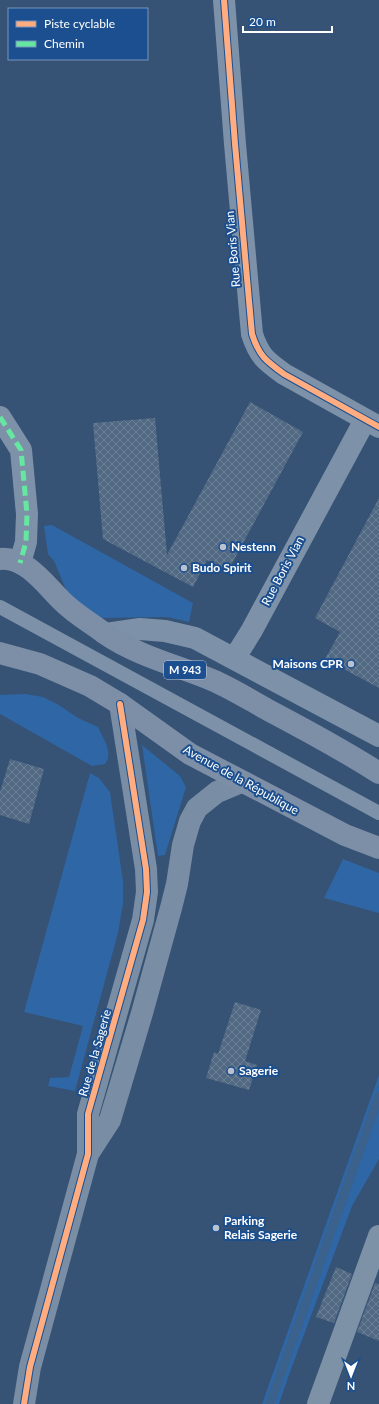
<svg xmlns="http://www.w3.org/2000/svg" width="379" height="1404" viewBox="0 0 379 1404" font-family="Lato,sans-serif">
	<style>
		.green { fill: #2f66a5 }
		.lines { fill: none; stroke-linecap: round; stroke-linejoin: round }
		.stream { stroke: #3b618d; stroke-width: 9 }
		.building { fill: url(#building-cross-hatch) }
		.lane { stroke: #7d92a8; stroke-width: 14 }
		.street { stroke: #7d92a8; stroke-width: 22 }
		.secondary { stroke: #798da4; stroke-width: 22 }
		.primary { stroke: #7d8ea7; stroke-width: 22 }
		.highway { stroke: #7e92a7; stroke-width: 22 }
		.quiet { stroke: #66e7a1; stroke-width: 5; stroke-dasharray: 10 5; stroke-linecap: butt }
		.cycleway-casing { stroke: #1b4f8f; stroke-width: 8 }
		.cycleway { stroke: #ffac80; stroke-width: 6 }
		.poi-dot { fill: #b9c2ce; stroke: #1b4f8f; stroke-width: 1.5 }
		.labels { text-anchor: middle; stroke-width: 4; stroke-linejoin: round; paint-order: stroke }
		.shield { fill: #1b4f8f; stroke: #bbcadd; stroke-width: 1 }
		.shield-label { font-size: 11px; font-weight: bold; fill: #fff }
		.street-label { font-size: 12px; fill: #fff; stroke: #1b4f8f }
		.poi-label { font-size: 12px; font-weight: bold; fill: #fff; stroke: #1b4f8f; text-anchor: start }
	</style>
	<defs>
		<pattern id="building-cross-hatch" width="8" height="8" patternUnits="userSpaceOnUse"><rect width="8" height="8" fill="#526984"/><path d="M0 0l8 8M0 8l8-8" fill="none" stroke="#6c8096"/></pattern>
	</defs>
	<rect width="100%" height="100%" fill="#365274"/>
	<path class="green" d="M52,525l141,78 -4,19 -22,-5 -70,1 -30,-26 -13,-31 -6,-7 -4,-28z
		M25,694l18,3 16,8 19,13 20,9c5,11 16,26 7,37l-13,2 -92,-52v-19z
		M142,745l38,31 6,11 -21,68 -7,1z
		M90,773l9,5 11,14 13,89v23l-5,29 -43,158 -27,-5 2,-8 19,-1 14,-51 -59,-14z
		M343,859l36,14v40l-55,-15z
		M379,1075v84l-27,47 -62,166 -11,32h-17z"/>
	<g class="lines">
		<path class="stream" d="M270,1404l109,-308"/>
	</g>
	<path class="building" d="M250,402l53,30 -75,139 -21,-11 -14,27 -90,-48 -10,-116 62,-5 12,137z
		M379,498v190l-54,-29 15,-27 -25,-14z
		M10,759l34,10 -15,55 -29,-9v-23z
		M235,1002l26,8 -16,51 12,4 -8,25 -43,-12 8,-26 4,2z
		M336,1267l16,7 -18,49 -18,-6z
		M375,1283l4,1v57l-22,-9z"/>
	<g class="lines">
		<path class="lane" d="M0,607l379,206"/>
		<path class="street" d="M224,0l11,144 17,190c7,22 14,27 32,40l95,53
			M0,417l21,33 6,64 -1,28 -6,21
			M106,634l34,-5 25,2 30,7 184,98
			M234,659l18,-29 113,-210"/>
		<path class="secondary" d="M88,1154l22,-34 32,-107 29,-105 6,-24 6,-39 7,-24 7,-13 20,-16 24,-10
			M24,1404l6,-37 58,-213v-40l55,-194 4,-28 -1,-23 -26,-165"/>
		<path class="primary" d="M0,559c26,-3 47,28 63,43 12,12 28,21 41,31 33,23 72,32 108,47 19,8 38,20 56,30 38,20 75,40 111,63
			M0,653l40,11 50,22 30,18 70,50 155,81 34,13"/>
		<path class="highway" d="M318,1404l61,-168"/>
		<path class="quiet" d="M0,417l21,33 6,64 -1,28 -6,21"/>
		<defs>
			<path id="cycleway" d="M224,0l11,144 17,190c7,22 14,27 32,40l95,53
				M24,1404l6,-37 58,-213v-40l55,-194 4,-28 -1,-23 -26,-165"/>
		</defs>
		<use href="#cycleway" class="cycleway-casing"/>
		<use href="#cycleway" class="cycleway"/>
	</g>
	<g class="poi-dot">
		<circle cx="223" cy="547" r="4"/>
		<circle cx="184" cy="568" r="4"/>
		<circle cx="351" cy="664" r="4"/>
		<circle cx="231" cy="1071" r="4"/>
		<circle cx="216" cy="1228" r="4"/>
	</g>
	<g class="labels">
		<rect class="shield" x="164" y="661" width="42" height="18" rx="3"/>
		<g class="shield-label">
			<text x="185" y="674">M 943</text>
		</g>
		<g class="street-label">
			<text transform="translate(233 249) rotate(-95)" y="4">Rue Boris Vian</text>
			<text transform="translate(283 571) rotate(-62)" y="4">Rue Boris Vian</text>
			<text transform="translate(241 780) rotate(29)" y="4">Avenue de la République</text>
			<text transform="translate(95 1053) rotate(-74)" y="4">Rue de la Sagerie</text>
		</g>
		<g class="poi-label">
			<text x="231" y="551">Nestenn</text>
			<text x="192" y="572">Budo Spirit</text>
			<text x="343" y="668" text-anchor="end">Maisons CPR</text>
			<text x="239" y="1075">Sagerie</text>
			<text x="224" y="1225">Parking<tspan x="224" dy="14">Relais Sagerie</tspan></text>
		</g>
	</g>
	<rect x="8" y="8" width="140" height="52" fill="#1b4f8f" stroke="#7695bc"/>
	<rect x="16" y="21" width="20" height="6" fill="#ffac80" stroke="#7695bc"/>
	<text x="44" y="28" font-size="12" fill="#ffffff">Piste cyclable</text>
	<rect x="16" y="41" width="20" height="6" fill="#66e7a1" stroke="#7695bc"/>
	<text x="44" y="48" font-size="12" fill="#ffffff">Chemin</text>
	<g transform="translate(351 1376) rotate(180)" stroke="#1b4f8f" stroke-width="3" paint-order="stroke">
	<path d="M0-3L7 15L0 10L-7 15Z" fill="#ffffff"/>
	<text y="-6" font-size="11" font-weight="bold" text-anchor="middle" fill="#ffffff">N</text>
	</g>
	<path d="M243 26v6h89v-6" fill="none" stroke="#ffffff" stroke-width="2"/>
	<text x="249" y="26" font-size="12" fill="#ffffff" stroke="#1b4f8f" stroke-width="3" paint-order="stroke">20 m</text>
</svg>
